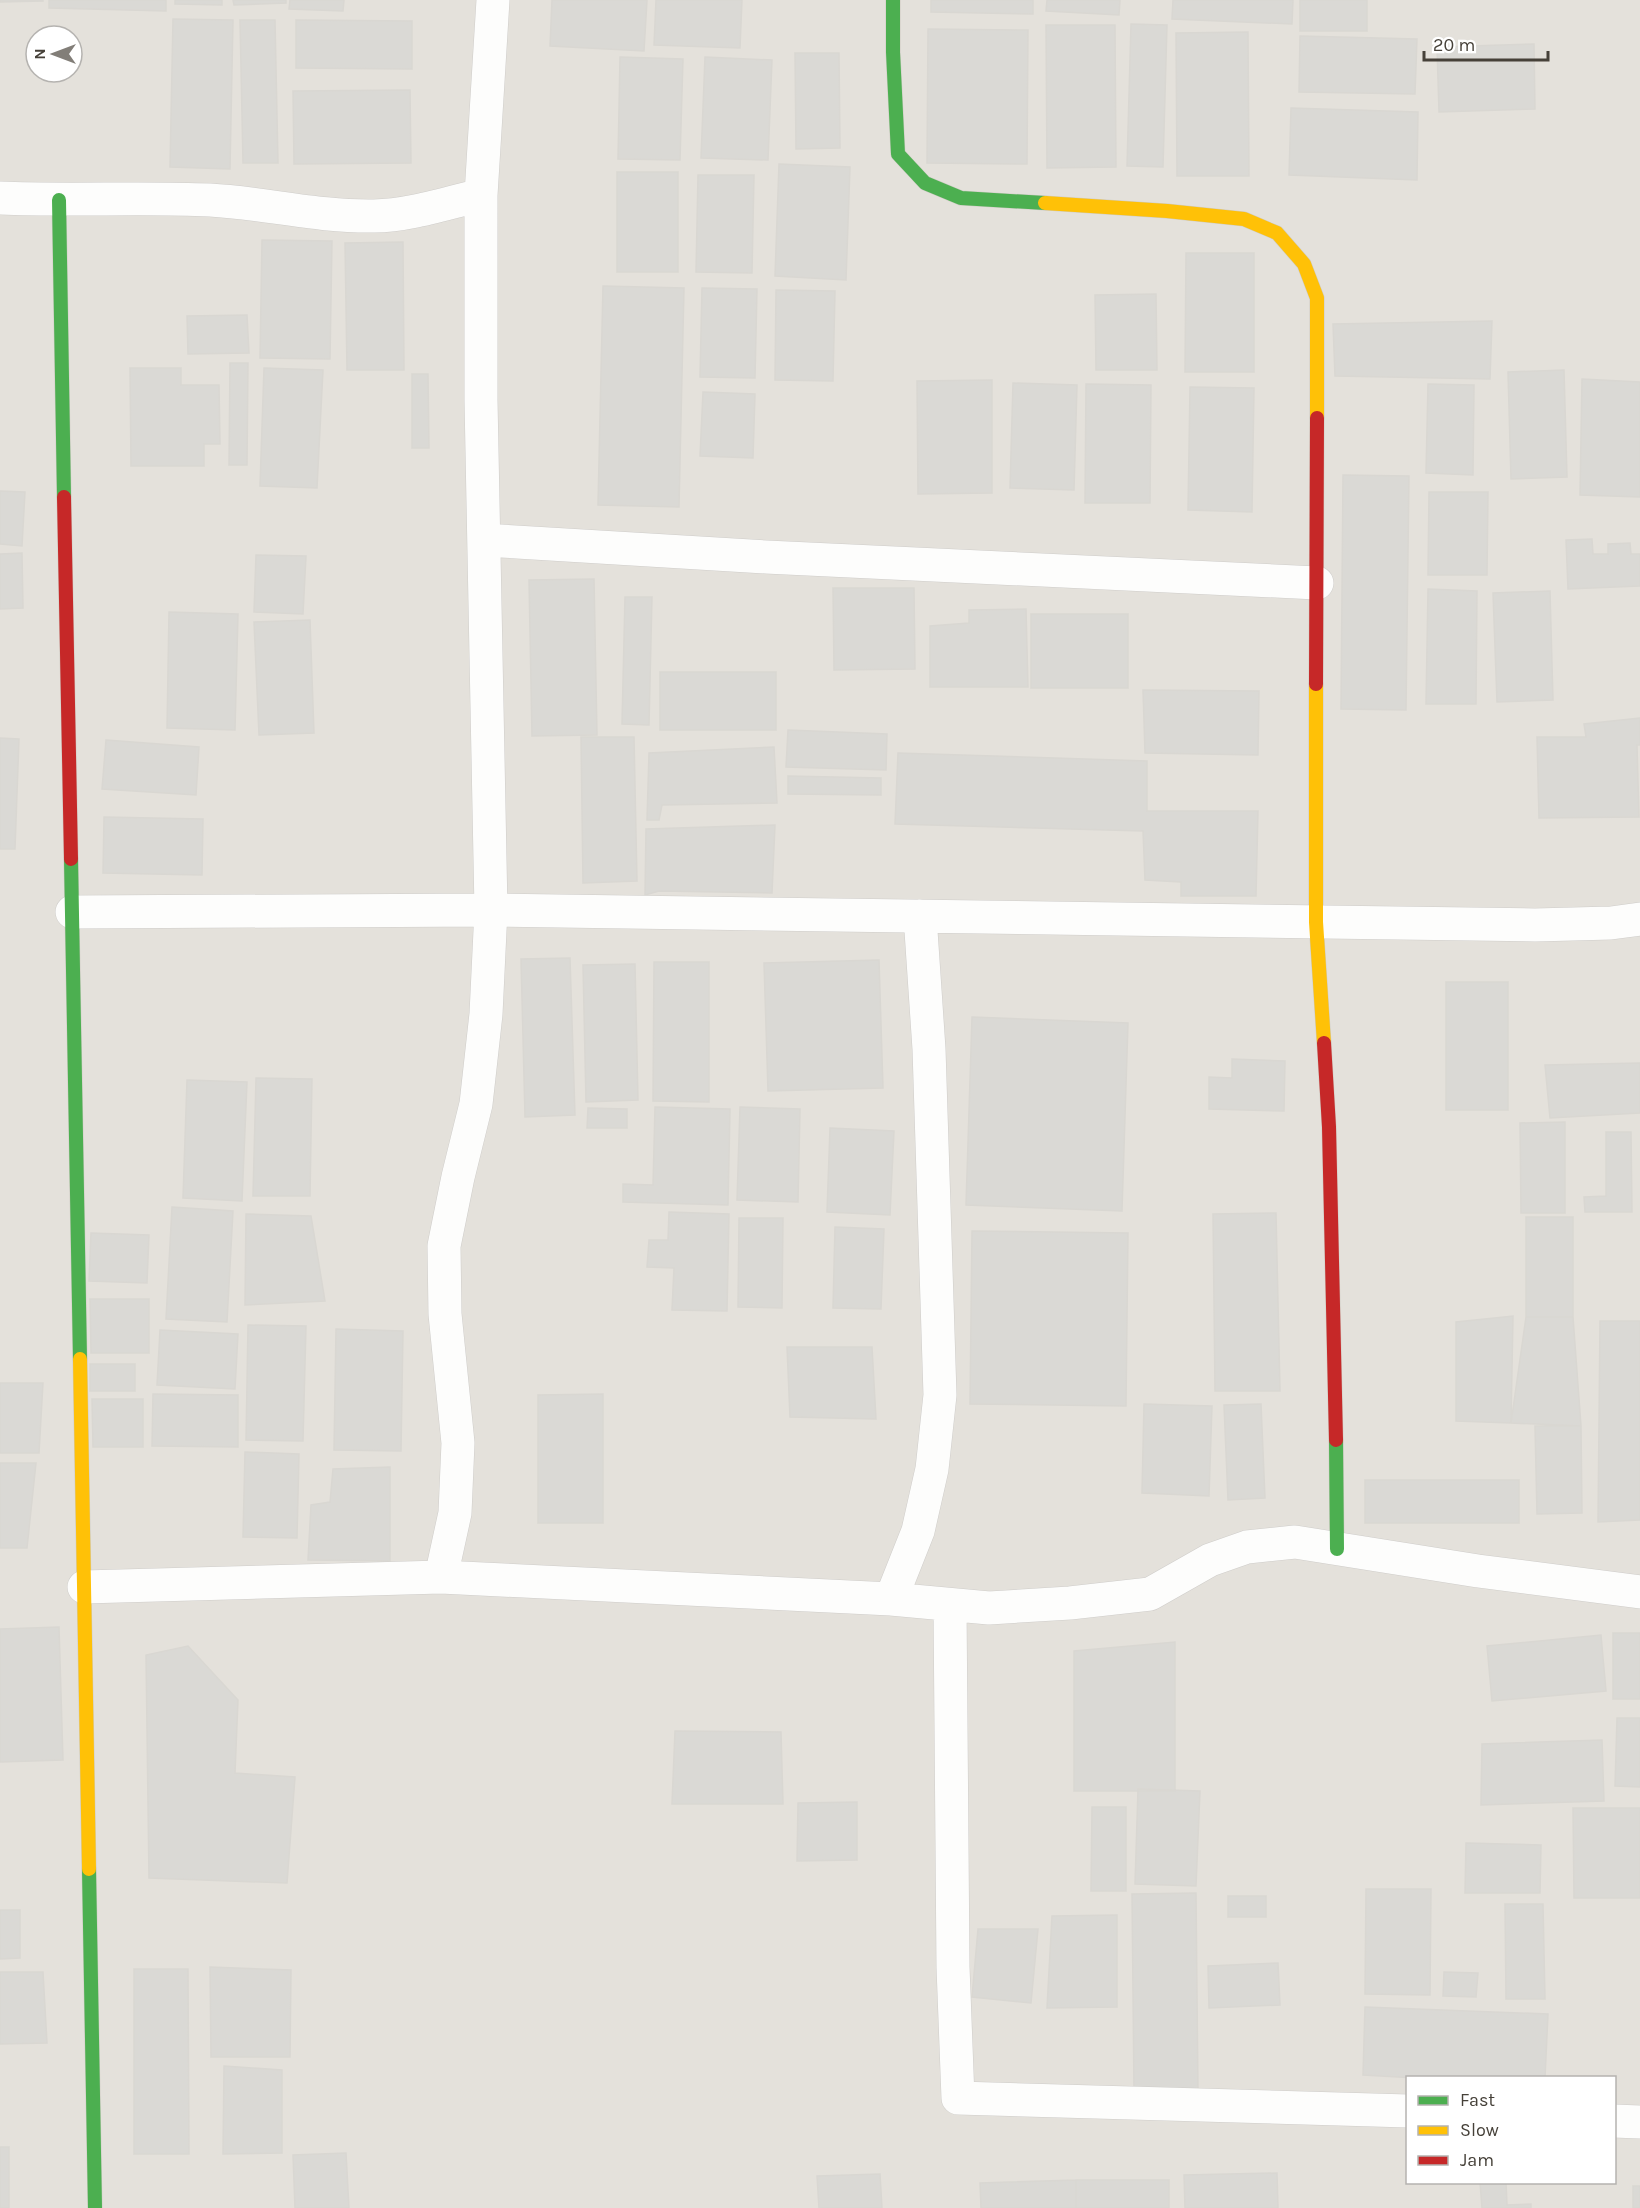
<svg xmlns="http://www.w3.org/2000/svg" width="1640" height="2208" viewBox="0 0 1640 2208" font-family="Karla,sans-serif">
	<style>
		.residential { fill: #e4e1db; fill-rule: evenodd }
		.building { fill: #dad9d5; stroke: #d9d7d2; stroke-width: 1.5 }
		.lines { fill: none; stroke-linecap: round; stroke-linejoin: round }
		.street-casing { stroke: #cfcdca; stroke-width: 34 }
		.fast-casing { stroke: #cfccc4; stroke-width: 15 }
		.slow-casing { stroke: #cfccc4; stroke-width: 15 }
		.jam-casing { stroke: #cfccc4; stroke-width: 15 }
		.street { stroke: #fdfdfc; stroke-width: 33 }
		.fast { stroke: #4caf50; stroke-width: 14 }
		.slow { stroke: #ffc107; stroke-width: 14 }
		.jam { stroke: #c62828; stroke-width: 14 }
	</style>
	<rect width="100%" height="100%" fill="#f1f0ec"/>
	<path class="residential" d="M0,0h1640v2208h-1640zM36,36h36v36h-36zM1408,2078h206v104h-206z"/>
	<path class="building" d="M0,0h43v1l-43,1z
		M49,0h117v11l-117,-3z
		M175,0h47v5l-47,-1z
		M233,0h53v3l-52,2z
		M290,0h54l-1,11 -54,-2z
		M552,0h95l-3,51 -94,-5z
		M656,0h86l-2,48 -86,-3z
		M931,0h102v14l-102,-2z
		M1047,0h73l-1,15 -73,-4z
		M1173,0h120l-1,24 -120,-5z
		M1300,0h67v31h-67z
		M173,19l60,1 -3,149 -60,-2z
		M240,20h35l3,143h-35z
		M296,20l116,1v48l-116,-1z
		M1131,24l36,1 -4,142 -36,-1z
		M1046,25h69l1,142 -69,1z
		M928,29l100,1 -1,134 -100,-1z
		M1248,32l1,144h-72l-1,-143z
		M1300,36l117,3 -2,55 -116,-2z
		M1534,44l1,65 -96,3 -2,-65z
		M795,53h44l1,95 -44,1z
		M620,57l63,2 -3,101 -62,-1z
		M705,57l67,3 -4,100 -67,-2z
		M410,90l1,73 -117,1 -1,-73z
		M1291,108l127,4 -1,68 -128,-5z
		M779,164l71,3 -4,113 -71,-4z
		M617,172h61v100h-61z
		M698,175h56l-2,98 -56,-1z
		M262,240l70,1 -2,118 -70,-1z
		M403,242l1,128h-57l-2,-127z
		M1186,253h68v119h-69z
		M603,286l81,2 -5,219 -81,-2z
		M702,288l55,1 -2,89 -55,-1z
		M776,290l59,1 -2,90 -58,-1z
		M1156,294l1,76h-61l-1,-75z
		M247,315l2,38 -61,1 -1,-38z
		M1492,321l-2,58 -155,-3 -2,-52z
		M230,363h18l-1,102h-18z
		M130,368h51v17h38l1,59h-16v22h-73z
		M264,368l59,2 -6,118 -57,-2z
		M1564,370l3,107 -56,2 -3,-107z
		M412,374h16l1,74h-17z
		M1582,379l58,3v115l-60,-2z
		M992,380v113l-74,1 -1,-113z
		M1013,383l64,2 -3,105 -64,-2z
		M1086,384l65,1 -1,118h-65z
		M1428,384l46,1 -1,90 -47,-2z
		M1190,387l64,1 -2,124 -64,-2z
		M703,392l52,2 -2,64 -53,-2z
		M1343,475l66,1 -3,234 -65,-1z
		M0,491l25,1 -3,54 -22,-2z
		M1429,492h59l-1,83h-59z
		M1592,539l1,15h15v-10l22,-1 1,11h9v32l-72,3 -2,-49z
		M22,553l1,55 -23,1v-55z
		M256,555l50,1 -3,58 -49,-2z
		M594,579l3,156 -65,1 -3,-156z
		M833,588h81l1,81 -81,1z
		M1428,589l49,2 -1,113h-50z
		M1550,591l3,109 -56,2 -4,-109z
		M625,597h27l-3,128 -27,-1z
		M1026,609l2,78h-98v-61l39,-3v-13z
		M169,612l69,2 -3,116 -68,-2z
		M1031,614h97v74h-97z
		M310,620l4,113 -55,2 -5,-113z
		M660,672h116v58h-116z
		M1143,690l116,1 -1,64 -113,-2z
		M1640,718v27h-3l2,72 -100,1 -2,-81h49l-2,-13z
		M788,730l99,4 -1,36 -100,-3z
		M581,737h53l3,144 -54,2z
		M0,738l19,1 -4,110h-15z
		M106,740l93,7 -3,48 -94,-6z
		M774,747l3,56 -115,2 -3,15h-12l2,-67z
		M898,753l249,8v50h111l-2,85h-75v-14l-36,-2 -2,-49 -248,-7z
		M788,776l93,2v17l-93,-1z
		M104,817l99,2 -1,56 -99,-2z
		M775,825l-3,68 -113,-2 -14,4 1,-66z
		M570,958l5,157 -50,2 -4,-158z
		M879,960l4,128 -115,3 -4,-128z
		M654,962h55v140l-56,-1z
		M635,964l3,136 -52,2 -3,-137z
		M1446,982h62v128h-62z
		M972,1017l156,6 -6,188 -156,-6z
		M1232,1059l53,2 -1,50 -75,-2v-32l23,1z
		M1640,1063v50l-90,5 -5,-53z
		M256,1078l56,1 -2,117h-57z
		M187,1080l60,2 -5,119 -59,-3z
		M655,1107l75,2 -2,96 -105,-3v-18l30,1z
		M740,1107l60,2 -2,93 -61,-2z
		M588,1108l39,1v19h-40z
		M1565,1122v91h-44l-1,-90z
		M830,1128l64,3 -4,84 -63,-3z
		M1606,1132h25l1,80h-47l-1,-15 22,-1z
		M172,1207l61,4 -6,111 -61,-3z
		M669,1212l60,2 -2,97 -55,-1 2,-42 -27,-1 2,-27h19z
		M1276,1213l4,178h-65l-2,-177z
		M246,1214l65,2 14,85 -80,4z
		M1526,1217h47v100h-47z
		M739,1218h44l-1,90 -44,-1z
		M835,1227l49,2 -3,80 -48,-1z
		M972,1231l156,2 -2,173 -156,-2z
		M91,1233l58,2 -2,48 -58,-2z
		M90,1299h59v54h-58z
		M1513,1316l-2,107 -55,-2v-99z
		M1526,1317h47l8,109 -70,-3z
		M1600,1321h40v199l-42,2z
		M248,1325l58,1 -3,115 -57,-1z
		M336,1329l67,2 -2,120 -67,-1z
		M160,1330l78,4 -3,55 -78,-4z
		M787,1347h85l4,72 -86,-2z
		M90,1364h45v27h-45z
		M0,1383h43l-4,70h-39z
		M153,1394l85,1v52l-86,-1z
		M603,1394v129h-65v-128z
		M92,1399h51v48h-50z
		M1144,1404l68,2 -3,90 -67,-3z
		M1261,1404l4,94 -37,2 -4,-95z
		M1535,1426h46l1,87 -45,1z
		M245,1452l54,2 -2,84 -54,-1z
		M0,1463h36l-9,85h-27z
		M390,1467v94l-82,-1 3,-55 19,-3 3,-33z
		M1365,1480h154v43h-154z
		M59,1627l4,133 -63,2v-133z
		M1613,1633h27v66h-27z
		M1601,1635l5,56 -114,10 -5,-55z
		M1175,1642v149h-101v-140z
		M188,1646l50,54 -3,73 60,4 -8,106 -138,-5 -3,-223z
		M1617,1718h23v69l-25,-1z
		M675,1731l106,1 2,72h-111z
		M1602,1740l2,61 -123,4 1,-61z
		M1138,1789l62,2 -4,95 -61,-2z
		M857,1802v58l-60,1 1,-58z
		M1092,1807h34v84h-35z
		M1573,1808h67v90h-66z
		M1466,1843l75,2 -1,48h-75z
		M1366,1889h65l-1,106 -65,-1z
		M1196,1893l2,199h-64l-2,-198z
		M1228,1896h38v21h-38z
		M1505,1904h38l2,95h-39z
		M0,1910h20v48l-20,1z
		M1117,1915v92l-70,1 5,-92z
		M978,1929h60l-7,74 -59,-6z
		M1278,1963l2,42 -71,3 -1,-42z
		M210,1967l81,3 -1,87h-79z
		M134,1969h54l1,185h-55z
		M0,1972h43l4,71 -47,1z
		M1444,1972l34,1 -2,24 -33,-1z
		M1365,2007l183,7 -3,64h-129l-53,-3z
		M224,2066l58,4v83l-59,1z
		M0,2147h9v61h-9z
		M346,2153l3,55h-54l-2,-53z
		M1277,2173l1,35h-93l-1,-33z
		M880,2174l2,34h-63l-2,-32z
		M1076,2180h93v28h-93z
		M1076,2180v28h-95l-1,-25z
		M1480,2182h26l1,23 24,-1v4h-49z
		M1633,2186h7v22h-7z"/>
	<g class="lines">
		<defs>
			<path id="street" d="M0,198c70,3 140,-1 210,2 55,3 108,17 164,16 33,0 74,-13 107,-21
				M484,540l282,17 551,26
				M72,912l419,-2 1044,15 76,-2 29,-4
				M441,1577l14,-64 3,-70 -13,-129 -1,-68 14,-69 18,-73 10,-90 5,-104 -10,-510v-205l12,-195
				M84,1587l357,-10 450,22 98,9 81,-5 80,-9 60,-34 37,-13 48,-5 183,29 162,21
				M891,1599l27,-68 14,-62 8,-74 -11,-346 -9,-133
				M950,1605l3,362 5,131 450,13
				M1614,2121l26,1"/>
			<path id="fast" d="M893,0v52l5,102 27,29 36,15 84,5
				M59,200l5,297
				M71,859l9,500
				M1336,1440l1,109
				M89,1869l6,339"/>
			<path id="slow" d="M1045,203l122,8 77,8 33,14 27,31 13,34v120
				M1316,684v238l8,121
				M80,1359l9,510"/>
			<path id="jam" d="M64,497l7,362
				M1316,684l1,-266
				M1324,1043l5,84 7,313"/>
		</defs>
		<use href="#street" class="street-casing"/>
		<use href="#fast" class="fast-casing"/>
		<use href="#slow" class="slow-casing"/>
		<use href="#jam" class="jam-casing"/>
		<use href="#street" class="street"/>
		<use href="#fast" class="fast"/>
		<use href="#slow" class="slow"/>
		<use href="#jam" class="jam"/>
	</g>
	<rect x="1406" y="2076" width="210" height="108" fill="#ffffff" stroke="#b5b3b0" stroke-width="1.5"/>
	<rect x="1418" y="2096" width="30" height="9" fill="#4caf50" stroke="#b5b3b0" stroke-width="1.5"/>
	<text x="1460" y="2106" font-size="18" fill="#464139">Fast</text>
	<rect x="1418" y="2126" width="30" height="9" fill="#ffc107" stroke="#b5b3b0" stroke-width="1.5"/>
	<text x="1460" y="2136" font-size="18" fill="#464139">Slow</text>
	<rect x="1418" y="2156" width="30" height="9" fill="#c62828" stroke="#b5b3b0" stroke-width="1.5"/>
	<text x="1460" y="2166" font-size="18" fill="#464139">Jam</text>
	<g transform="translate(54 54) rotate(270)"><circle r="28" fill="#ffffff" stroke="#b5b3b0" stroke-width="1.5"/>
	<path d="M0-4.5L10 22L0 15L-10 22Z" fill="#827e78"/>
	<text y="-9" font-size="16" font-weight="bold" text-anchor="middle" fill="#464139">N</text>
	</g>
	<path d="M1424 51v9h124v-9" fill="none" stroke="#464139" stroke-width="3"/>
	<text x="1433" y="51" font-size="18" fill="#464139" stroke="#ffffff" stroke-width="4.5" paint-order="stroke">20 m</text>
</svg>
